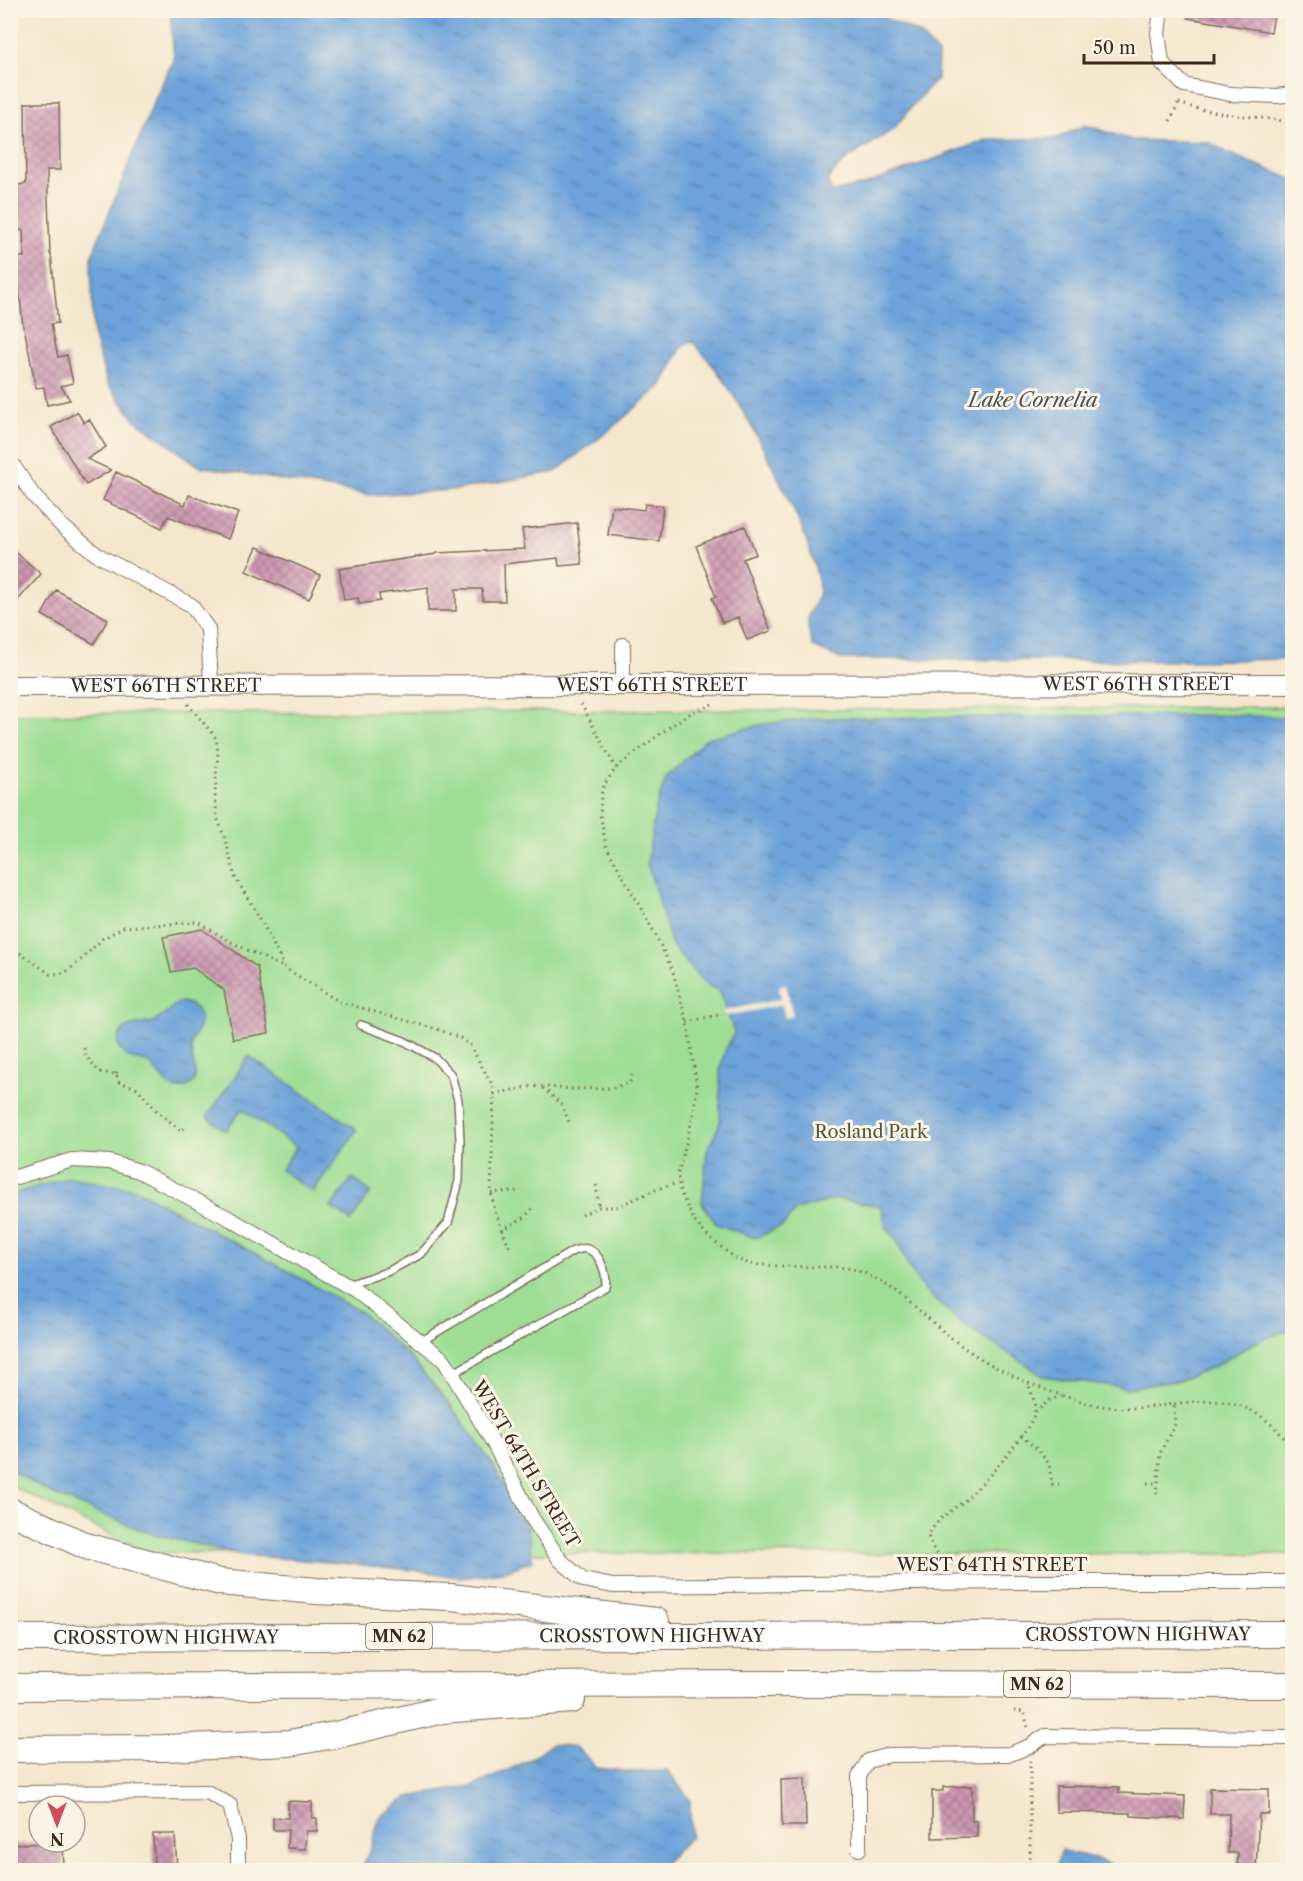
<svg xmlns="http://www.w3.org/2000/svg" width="1303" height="1881" viewBox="0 0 1303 1881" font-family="'Libre Caslon Text',serif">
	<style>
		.green { fill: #9ede94; stroke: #6c8459; stroke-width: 1.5 }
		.water { fill: url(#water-ripples); stroke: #54667c; stroke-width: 1.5 }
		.pier { fill: #f5e7ce }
		.building { fill: url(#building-cross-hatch) }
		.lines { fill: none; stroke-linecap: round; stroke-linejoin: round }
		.lane-casing { stroke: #7c6c5c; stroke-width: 10 }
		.street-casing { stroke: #7c6c5c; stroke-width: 16 }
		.secondary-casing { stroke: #7c6c5c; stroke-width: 22 }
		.highway-casing { stroke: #7c6c5c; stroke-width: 28 }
		.path { stroke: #7c6c5c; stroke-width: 3; stroke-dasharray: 1.5 4.5; stroke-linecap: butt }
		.lane { stroke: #fff; stroke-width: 7 }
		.street { stroke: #fff; stroke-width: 14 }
		.secondary { stroke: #fff; stroke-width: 20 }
		.highway { stroke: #fff; stroke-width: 26 }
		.labels { text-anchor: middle; stroke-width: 6; stroke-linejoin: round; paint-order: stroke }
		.shield { fill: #fcf5e5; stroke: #75675a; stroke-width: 1.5 }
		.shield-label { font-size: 16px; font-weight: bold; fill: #3b2a1e }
		.street-label { font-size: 18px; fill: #3b2a1e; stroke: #fcf5e5 }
		.park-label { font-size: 18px; fill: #54573c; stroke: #fcf5e5 }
		.water-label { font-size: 20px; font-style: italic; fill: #4c545f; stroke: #fcf5e5 }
	</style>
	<defs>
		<pattern id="water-ripples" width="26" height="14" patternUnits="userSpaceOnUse" patternTransform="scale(1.5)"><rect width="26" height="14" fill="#6ca2d9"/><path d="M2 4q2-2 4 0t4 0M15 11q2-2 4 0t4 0" fill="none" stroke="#5a84af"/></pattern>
		<pattern id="building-cross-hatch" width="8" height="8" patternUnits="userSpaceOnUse" patternTransform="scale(1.5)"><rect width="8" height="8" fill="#cc97b2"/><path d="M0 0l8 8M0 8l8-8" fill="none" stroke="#a77b90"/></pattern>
	</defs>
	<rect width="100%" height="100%" fill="#fcf5e5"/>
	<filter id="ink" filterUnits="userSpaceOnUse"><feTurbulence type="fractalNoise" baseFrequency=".0167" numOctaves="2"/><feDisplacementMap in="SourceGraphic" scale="12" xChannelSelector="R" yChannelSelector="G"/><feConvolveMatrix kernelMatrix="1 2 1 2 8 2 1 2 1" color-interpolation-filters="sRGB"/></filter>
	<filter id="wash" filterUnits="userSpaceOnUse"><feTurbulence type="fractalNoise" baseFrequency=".008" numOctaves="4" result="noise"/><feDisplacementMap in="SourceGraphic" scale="24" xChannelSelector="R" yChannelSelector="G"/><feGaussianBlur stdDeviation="1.35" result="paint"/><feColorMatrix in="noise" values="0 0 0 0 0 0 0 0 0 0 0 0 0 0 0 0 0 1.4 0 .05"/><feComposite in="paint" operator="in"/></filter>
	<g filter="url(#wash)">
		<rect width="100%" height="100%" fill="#f5e7ce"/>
		<path class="green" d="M1292,707v847l-1144,-1 -137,-67 -1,-772z"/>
		<path class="water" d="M170,11h700l50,23 18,20 -1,25 -25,27 -18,23 -50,32 -17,19 5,12 32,-7 122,-45 71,-2 29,-13 46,15 76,2 22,12 62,25v480l-95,2 -356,-2 -28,-12c-2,-8 -6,-19 -5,-27 2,-12 13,-23 11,-35 -8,-42 -27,-80 -46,-118 -23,-45 -46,-89 -81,-126l-10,6 -21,39 -54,46 -52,40 -100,18 -85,5 -171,-29 -64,-46 -28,-37 -14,-49 -2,-76 62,-154 21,-46z
			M1233,715l59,2v612l-32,11 -47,27 -36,14 -50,7 -85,-12 -19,-14 -53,-32 -45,-39 -17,-25 -11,-25 -11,-15 -5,-20 -44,-7 -41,11 -13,16 -28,12 -39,-14 -14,-21 5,-52 13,-28v-53l5,-19 9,-18 -14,-42 -15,-7 -33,-38 -25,-83 9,-55 10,-30 41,-40 57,-14 58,-6z
			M181,1002c11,1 21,8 19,21 -1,8 -8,13 -9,21 -2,15 15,39 -8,44 -18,5 -23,-17 -35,-25 -7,-4 -16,-2 -22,-7 -5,-3 -9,-9 -8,-15 2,-19 25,-15 37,-20 11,-5 15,-15 26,-19z
			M249,1056l108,74 -44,62 -32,-22 15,-23 -54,-38 -16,22 -19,-14z
			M70,1177l65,12 138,74 88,49 49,45 39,46 44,62 35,63 4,33 -30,11 -41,6 -39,-7 -70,-7 -110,-9 -93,-22 -97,-39 -41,-24v-276z
			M352,1178l19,14 -20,29 -20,-14z
			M552,1744l24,3 21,21 34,4 37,-1 22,29 1,36 -34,34h-296l10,-22 8,-30 29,-21 66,-11 53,-25z
			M1061,1850l28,7 36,13h-69z"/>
		<path class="pier" d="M786,984l7,32 -8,2 -3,-13 -57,11 -2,-5 58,-12 -2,-13z"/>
		<g id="blocks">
			<path class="building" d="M1188,10h87l-4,22 -83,-14z
				M25,103h34l1,67h-13l3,84h1l7,69 -7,1 7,33 9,-2 6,28 -12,3 9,14 -23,5 -3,-18 -8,1 -12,-61h-1l-7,-70h8l-1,-27h-5l-1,-45 9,-1z
				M77,412l7,11 5,-4 17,28 -19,12 24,11 -25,15 -35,-58z
				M116,472l69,33 4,-10 49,18 -10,26 -60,-23 -6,12 -59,-28z
				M645,504l18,2 -4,35 -51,-6 4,-29 32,4z
				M577,523l5,41 -23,2 -1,-8 -54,6 1,37h-22l-1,-12h-26v22h-28v-24l-49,7 1,7 -21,3 -1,-6 -14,2 -5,-31 97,-15v-1l89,-4 -3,-20z
				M745,526l11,28 -13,5 28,72 -24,9 -9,-23 -16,6 -10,-25 4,-1 -20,-51z
				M10,547l31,27 -31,35z
				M257,547l63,28 -11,24 -63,-28z
				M56,590l52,29 -14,25 -52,-29z
				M202,929l55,38 12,66 -36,6 -9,-49 -31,-22 -22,4 -8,-35z
				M805,1778l1,48h-24l-1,-47z
				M972,1786v35h5v16l-45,1v-47h11v-4z
				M1056,1786l63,1v6l66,3 -1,23 -53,-3v-3l-75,-1z
				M1210,1788l59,1v25h-10l-3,56h-19l1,-17h-10l1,-39h-19z
				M288,1801l24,1v16h5v13h-11l-1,18 -18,-1 1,-18h-15v-12h15z
				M153,1834h22l2,36h-23z
				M63,1843l1,27h-54v-26z"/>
		</g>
	</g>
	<g filter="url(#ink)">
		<use href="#blocks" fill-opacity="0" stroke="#7c6c5c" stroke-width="1.5"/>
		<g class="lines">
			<defs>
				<path id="lane" d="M347,1285l40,-13 34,-18 27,-31 11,-42 1,-41 -2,-40 -7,-25 -16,-17 -31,-17 -43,-16
					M420,1342l153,-91c5,-1 9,-4 14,-2 13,3 21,26 18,38l-153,87"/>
				<path id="street" d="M1161,10l-3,23 4,30 22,22 46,9 47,2 15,-2
					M10,461l23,34 30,32 33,27 95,51 17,24 3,56
					M623,645v39
					M10,1179l62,-19 37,2 30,9 93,49 123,70 89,70 50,84 38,74 28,42 23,20 30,6 407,-4h272
					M10,1793l197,-1 23,13 8,34v31
					M859,1849v-73l9,-15 21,-6 121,-1 20,-8 15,-10 247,2"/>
				<g id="secondary">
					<path id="s1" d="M10,686l1282,-2"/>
				</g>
				<g id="highway">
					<path d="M10,1511l76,35 134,36 96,9 135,6 205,24"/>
					<path id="s2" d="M10,1638l1282,-4"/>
					<path d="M10,1687l771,-3 511,1"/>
					<path d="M10,1749l153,-1 126,-5 51,-9 102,-24 130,-10"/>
				</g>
			</defs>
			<use href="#lane" class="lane-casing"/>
			<use href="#street" class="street-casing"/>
			<use href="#secondary" class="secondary-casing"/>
			<use href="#highway" class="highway-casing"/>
			<path class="path" d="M1179,103c36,13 76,12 113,20
				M1170,121l8,-17
				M188,704l28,34 2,14 -3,43 2,22 9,25 9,35 26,43 24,48 55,34 100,28 20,8 10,7 24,43 -3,105 4,18 16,40
				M581,704l35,64
				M712,704l-25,11 -30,21 -41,32 -12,17 -3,10 -1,19 6,32 47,84 19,39 15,53 10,65 -4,29 -15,58 2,18 15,30 11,13 30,24 14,5c21,2 43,2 64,3 15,0 31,-1 45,4 35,13 63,43 91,66 40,32 89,53 138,66 81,22 142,-41 204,45
				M10,946l40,28 15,-1 17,-14 20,-20 22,-12 74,-5 33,20 54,26
				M687,1022l31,-7
				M84,1048l2,8 13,16 17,2 3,8 18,6 20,23 24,20 6,-5
				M116,1074l3,-5
				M543,1088l18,16 9,20
				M494,1094l39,-8 39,3 41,-1 17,-6 2,-7
				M596,1185l3,22
				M491,1193l28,-2
				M582,1215l17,-8h17l44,-19 18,-5
				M502,1230l23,-13 8,-9
				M1035,1412l15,-12 11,-4
				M1021,1436l17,14 11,14 3,20h7
				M1147,1483h11
				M1157,1494l3,-41 15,-29 -1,-20
				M952,1564c-14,-7 -20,-14 -24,-29 10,-17 21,-22 36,-34 16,-14 70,-72 71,-91 0,-9 -4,-18 -7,-27
				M1014,1711l10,1 4,16
				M1030,1870v-109"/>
			<use href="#lane" class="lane"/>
			<use href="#street" class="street"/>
			<use href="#secondary" class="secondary"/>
			<use href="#highway" class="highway"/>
		</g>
	</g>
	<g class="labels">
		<g class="shield">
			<rect x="366" y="1623" width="66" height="26" rx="4.5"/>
			<rect x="1004" y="1671" width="66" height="26" rx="4.5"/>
		</g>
		<g class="shield-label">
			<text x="399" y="1642">MN 62</text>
			<text x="1037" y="1690">MN 62</text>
		</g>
		<g class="street-label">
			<text dy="6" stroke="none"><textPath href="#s1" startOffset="642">WEST 66TH STREET</textPath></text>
			<text dy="6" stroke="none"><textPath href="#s1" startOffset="1128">WEST 66TH STREET</textPath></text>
			<text dy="6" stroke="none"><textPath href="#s1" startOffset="156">WEST 66TH STREET</textPath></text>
			<text transform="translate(526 1464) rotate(59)" y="6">WEST 64TH STREET</text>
			<text x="992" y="1571">WEST 64TH STREET</text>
			<text dy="6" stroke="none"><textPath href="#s2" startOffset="1128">CROSSTOWN HIGHWAY</textPath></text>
			<text dy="6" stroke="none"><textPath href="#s2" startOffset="642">CROSSTOWN HIGHWAY</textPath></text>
			<text dy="6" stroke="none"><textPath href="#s2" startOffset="156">CROSSTOWN HIGHWAY</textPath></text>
		</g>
		<g class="park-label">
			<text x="871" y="1138">Rosland Park</text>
		</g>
		<g class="water-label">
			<text x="1033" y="407">Lake Cornelia</text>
		</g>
	</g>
	<rect width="1303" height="1881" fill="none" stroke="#fcf5e5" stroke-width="36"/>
	<g transform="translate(57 1824) rotate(180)"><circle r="28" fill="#fcf5e5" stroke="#afa495" stroke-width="1.5"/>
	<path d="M0-4.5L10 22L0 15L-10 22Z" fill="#d1495b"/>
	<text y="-9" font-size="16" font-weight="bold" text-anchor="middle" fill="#3b2a1e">N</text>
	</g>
	<path d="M1084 54v9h130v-9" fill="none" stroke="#3b2a1e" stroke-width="3"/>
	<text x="1093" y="54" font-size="18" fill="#3b2a1e" stroke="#fcf5e5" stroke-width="4.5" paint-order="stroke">50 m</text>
</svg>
